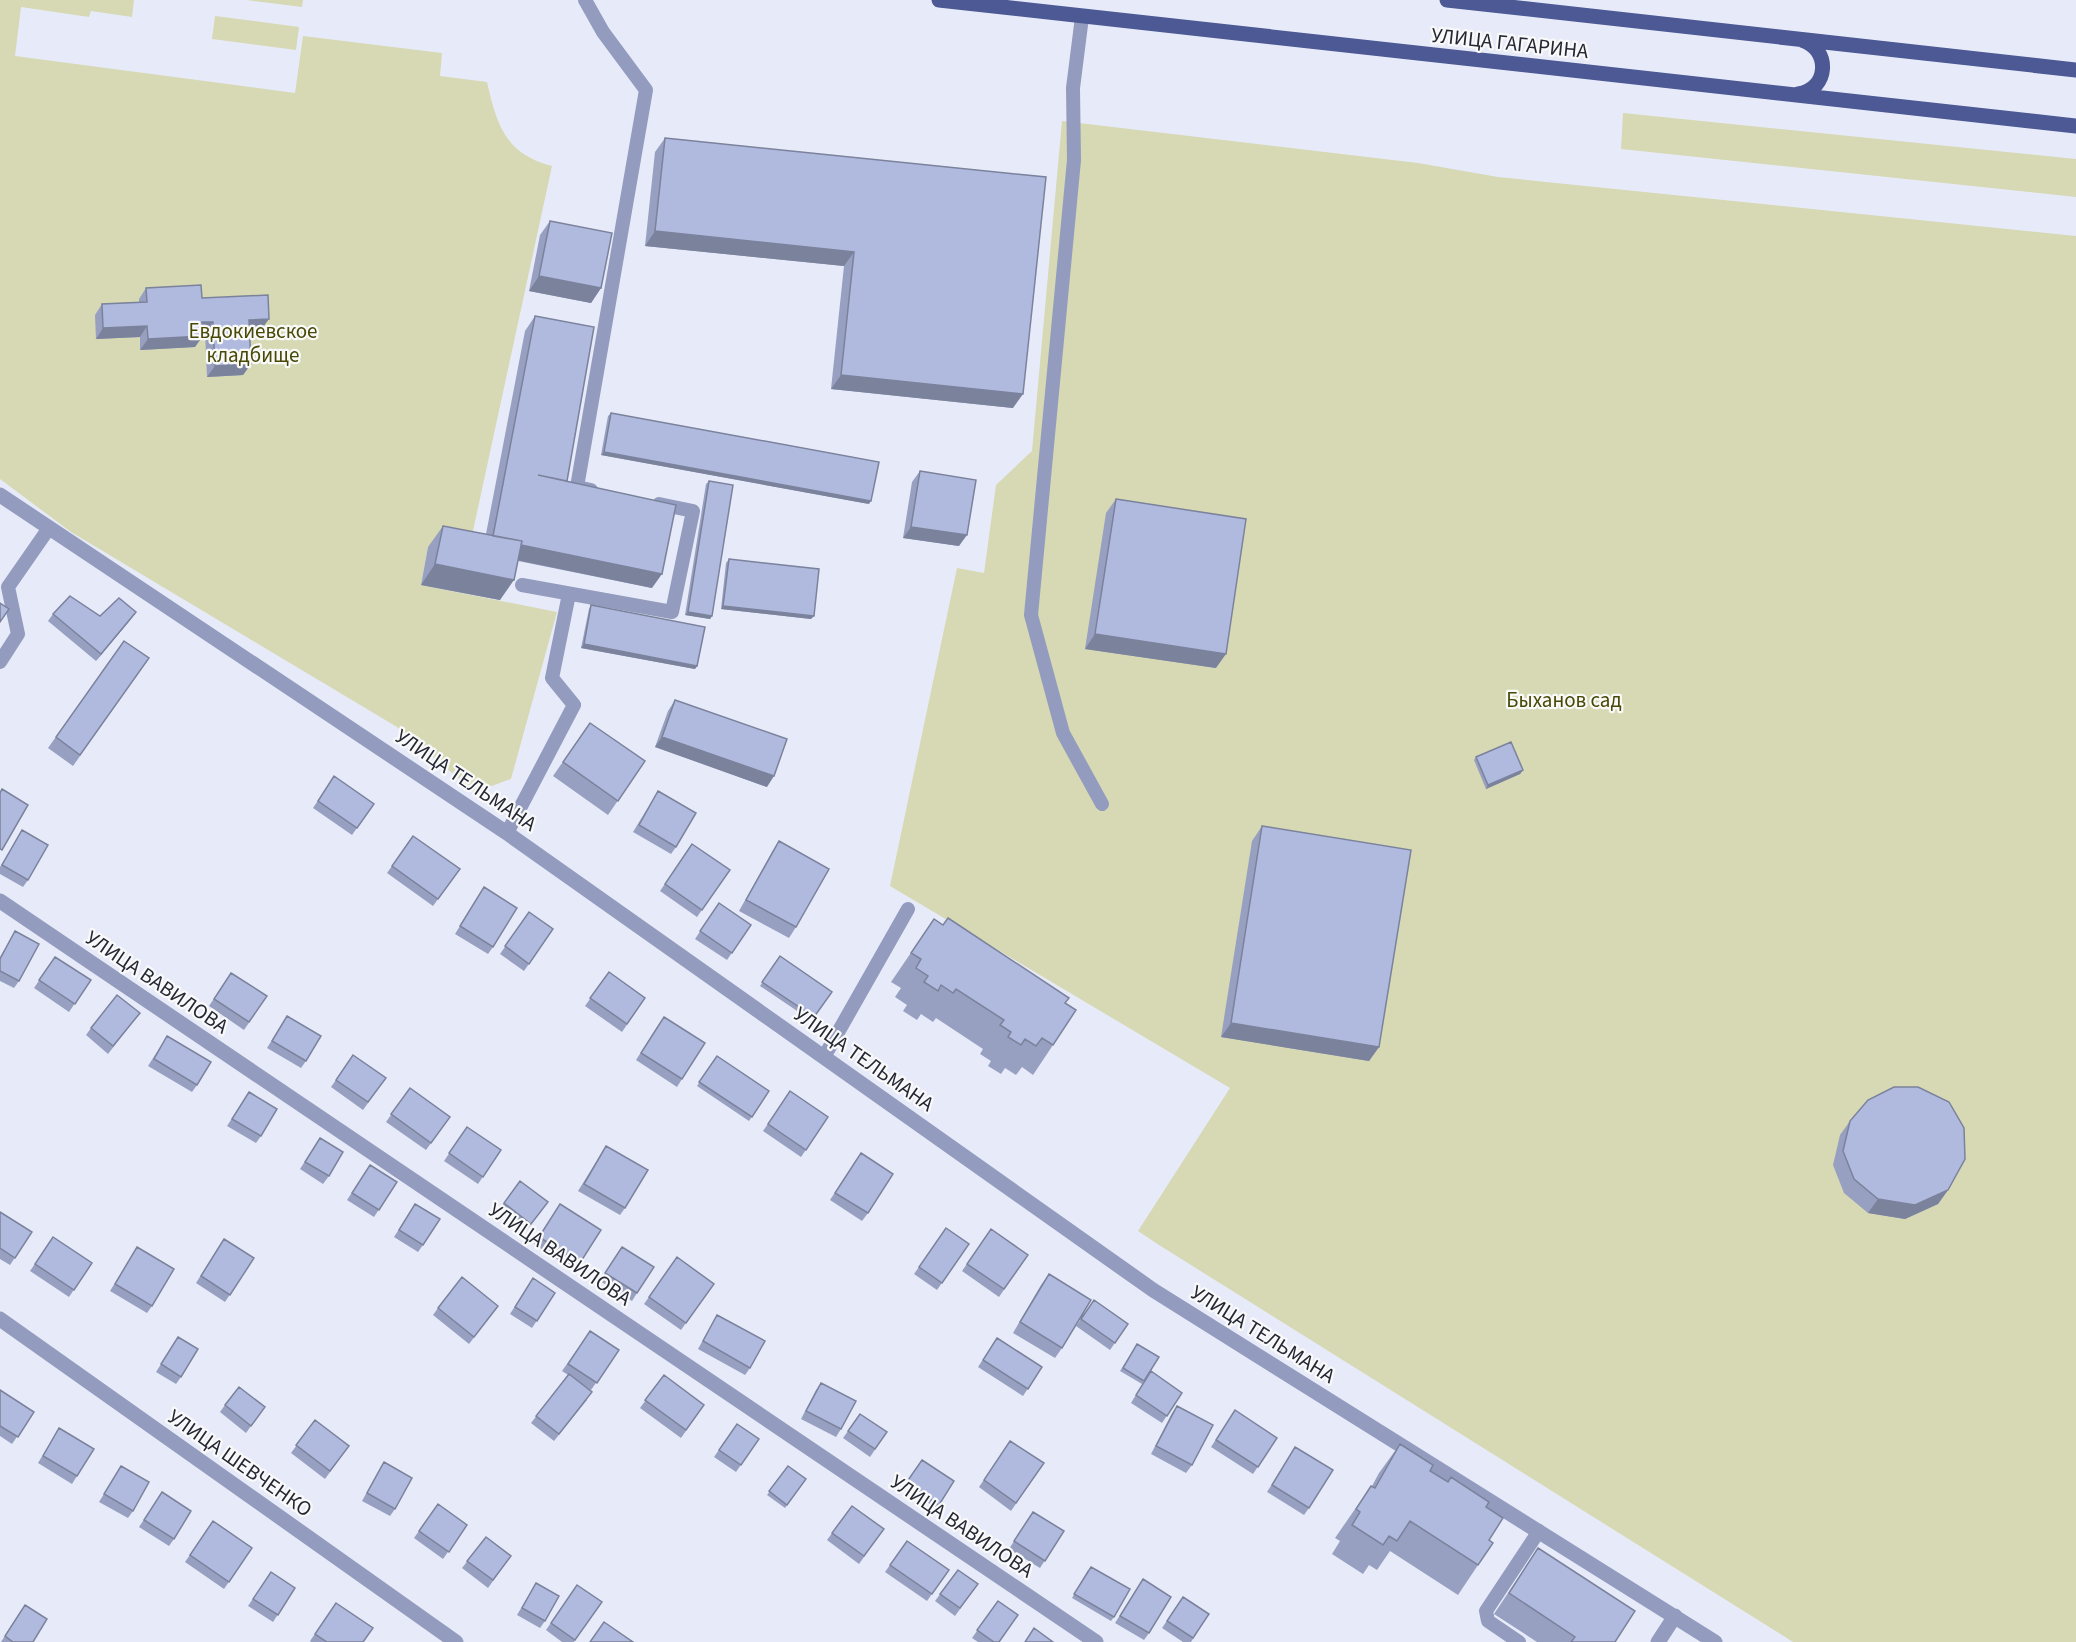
<svg xmlns="http://www.w3.org/2000/svg" width="2076" height="1642" viewBox="0 0 2076 1642" font-family="'Source Sans 3',sans-serif">
	<style>
		.green { fill: #d6d9b3 }
		.lines { fill: none; stroke-linecap: round; stroke-linejoin: round }
		.service { stroke: #939cbe; stroke-width: 14 }
		.minor { stroke: #939cbe; stroke-width: 15 }
		.primary { stroke: #4c5994; stroke-width: 15 }
		.wall { fill: #97a0c0 }
		.shaded-wall { fill: #7b829c }
		.building { fill: #b0badf; stroke: #7b829c; stroke-width: 1.5 }
		.labels { text-anchor: middle; stroke-width: 4.5; stroke-linejoin: round; paint-order: stroke }
		.street-label { font-size: 21px; fill: #242834; stroke: #f9f9f9 }
		.park-label { font-size: 21px; fill: #474904; stroke: #f9f9f9 }
	</style>
	<rect width="100%" height="100%" fill="#e7ebf9"/>
	<path class="green" d="M0,0h134l-2,17 -41,-6 -2,6 -68,-10 -6,49 280,37 8,-57 139,17 -2,23 47,6c10,43 18,72 65,84l-84,388 -40,-7 -7,38 136,27 -46,167 -36,13 -78,-65 -326,-195 -71,-53z
		M247,0h56l-1,7z
		M215,16l84,11 -3,23 -84,-11z
		M1623,113l453,46v38l-455,-48z
		M1062,121l356,42 80,14 578,59v1406h-283l-634,-397 -21,-14 92,-143 -340,-202 67,-318 27,5 12,-88 36,-34z"/>
	<g class="lines">
		<path class="service" d="M585,0l18,32 43,58 -69,397 14,3
			M1082,17l-9,71 1,72 -43,455 32,118 39,71
			M522,585l150,27 21,-101 -34,-7
			M0,662l18,-28 -10,-47 41,-59
			M507,833l67,-128 -22,-27 17,-84
			M824,1057l84,-148
			M1519,1642l-31,-21 -2,-10 53,-80"/>
		<path class="minor" d="M0,495l507,338 646,457 562,352
			M0,901l1096,741
			M0,1319l456,323
			M1658,1642l17,-26"/>
		<path class="primary" d="M939,0l1137,126
			M1447,0l629,70
			M1798,94c31,-4 33,-45 4,-54"/>
	</g>
	<path class="wall" d="M665,138l381,39 -33,231 -182,-19 13,-123 -199,-20 10,-94z
		M550,221l51,67 -10,15 -62,-12 11,-56z
		M146,288l56,10 59,32h-12l2,34 -8,11 -36,2 -2,-45 -2,1 -8,14 -55,3v-13l-44,2 -1,-24 7,-11 37,-2v-3z
		M535,316l31,166 86,106 -134,-27 -18,39 -79,-15 7,-38 15,-21 43,8 39,-203z
		M611,413l258,91 -268,-49 7,-39z
		M920,471l39,75 -56,-8 9,-56z
		M709,481l3,135 -2,3 -25,-4 21,-131z
		M1116,499l100,169 -131,-19 21,-136z
		M729,559l82,60 -90,-10 5,-46z
		M591,605l106,61 -2,3 -114,-21 8,-39z
		M53,614l47,2 31,3 -35,42 -48,-40z
		M124,641l25,17 -76,108 -25,-18z
		M675,700l92,87 -112,-40 13,-36z
		M590,723l55,38 -37,54 -55,-39z
		M1476,757l47,13 -3,4 -34,15 -12,-29z
		M334,776l40,28 -22,31 -39,-27z
		M658,791l18,56 -5,7 -38,-22z
		M1262,826l117,221 -10,14 -148,-24 31,-196z
		M22,830l6,50 -5,7 -23,-13v-7z
		M413,836l47,33 -27,37 -46,-33z
		M779,841l17,86 -7,11 -50,-27 33,-59z
		M692,844l38,26 -33,47 -37,-26z
		M484,887l9,60 -5,7 -33,-20z
		M719,903l32,22 -24,35 -32,-21z
		M529,912l24,17 -29,42 -24,-17z
		M934,919l131,84 -12,42 -20,30 -11,-8 -6,8 -11,-7 -4,6 -13,-8 3,-5 -11,-7 3,-5 -47,-31 -3,4 -12,-8 -4,6 -14,-9 4,-6 -12,-8 6,-9 -10,-6z
		M15,931l4,50 -5,7 -14,-7v-24z
		M780,956l52,36 -20,29 -52,-35z
		M55,957l36,23 -22,32 -35,-24z
		M609,972l36,26 -23,34 -37,-26z
		M231,973l36,23 -23,34 -35,-24z
		M140,1013l-32,41 -22,-19 5,-7z
		M287,1016l19,45 -5,7 -34,-20z
		M659,1024l23,55 -5,8 -41,-27z
		M167,1036l30,49 -5,7 -44,-26z
		M353,1055l33,23 -23,32 -32,-23z
		M717,1056l52,35 -20,30 -52,-35z
		M410,1088l40,29 -24,33 -40,-28z
		M790,1091l38,26 -27,40 -38,-26z
		M249,1092l12,44 -5,7 -29,-17z
		M1850,1121l98,69 -10,14 -33,15 -37,-6 -24,-20 -11,-28 7,-30z
		M467,1127l34,23 -23,34 -34,-23z
		M320,1138l9,38 -6,8 -23,-15z
		M606,1146l19,62 -5,7 -42,-24z
		M856,1160l12,53 -6,8 -32,-21z
		M370,1165l27,17 -23,35 -27,-17z
		M520,1181l23,28 -17,22 -27,-21z
		M415,1204l8,41 -5,7 -24,-15z
		M560,1204l20,59 -5,8 -41,-27z
		M0,1212l32,20 -22,33 -10,-6z
		M946,1228l23,16 -32,46 -23,-16z
		M991,1229l37,26 -29,42 -37,-26z
		M53,1237l39,26 -23,34 -39,-26z
		M219,1246l35,12 -29,44 -29,-19z
		M137,1247l15,59 -5,7 -37,-22z
		M622,1247l15,46 -5,8 -32,-20z
		M677,1257l37,27 -33,46 -37,-26z
		M1049,1274l13,74 -7,10 -42,-25 28,-48z
		M533,1278l22,15 -23,35 -22,-14z
		M1094,1300l34,24 -18,26 -34,-24z
		M438,1308l55,5 -24,31 -36,-29z
		M717,1315l33,53 -5,7 -47,-26z
		M590,1331l29,19 -28,40 -15,-10 11,20 -33,41 -23,-18 37,-48 -6,-4z
		M178,1337l3,40 -5,7 -20,-12z
		M997,1338l45,29 -19,29 -45,-29z
		M1137,1344l22,13 -17,27 -22,-13z
		M664,1375l40,30 -23,33 -41,-30z
		M1146,1378l36,15 -20,30 -31,-20z
		M821,1383l20,46 -5,8 -35,-18 15,-29z
		M0,1390l34,22 -22,32 -12,-8z
		M225,1405l40,2 -19,26 -26,-21z
		M1177,1406l15,59 -6,8 -35,-19 21,-41z
		M1235,1410l42,28 -24,36 -42,-27z
		M860,1414l27,18 -17,25 -27,-19z
		M315,1420l34,26 -24,33 -34,-26z
		M737,1424l22,15 -23,33 -22,-15z
		M59,1428l18,48 -5,8 -34,-21z
		M1010,1441l34,22 -33,48 -32,-24z
		M1400,1444l30,27 56,36 3,33 -11,25 -20,30 -68,-44 -13,19 -8,-5 -6,9 -31,-20 8,-13 -5,-3 36,-52h1l7,-13z
		M1295,1447l14,61 -5,7 -37,-23z
		M922,1460l32,21 -18,27 -32,-21z
		M384,1462l11,47 -5,7 -28,-15 17,-31z
		M121,1466l12,45 -5,7 -29,-16z
		M788,1466l18,13 -21,29 -18,-13z
		M157,1500l17,39 -5,7 -30,-19z
		M438,1504l29,21 -24,34 -29,-21z
		M852,1506l32,23 -25,35 -32,-24z
		M1028,1519l36,12 -24,37 -31,-19z
		M213,1521l39,27 -28,41 -39,-27z
		M486,1537l25,19 -23,32 -26,-20z
		M907,1541l42,29 -22,31 -42,-29z
		M1538,1548l77,94h-78l-43,-28z
		M958,1570l20,14 -23,32 -20,-15z
		M1088,1570l26,47 -3,4 -39,-23z
		M271,1572l24,16 -22,34 -25,-16z
		M1143,1579l6,54 -5,7 -29,-17z
		M536,1583l9,38 -5,7 -23,-13z
		M577,1585l25,17 -28,40h-12l-16,-12z
		M1183,1597l26,17 -18,28h-8l-21,-14z
		M998,1601l1,41h-21l-6,-4z
		M336,1603l27,39h-52l-1,-1z
		M20,1612l13,30h-32z"/>
	<path class="shaded-wall" d="M655,231l199,21 -10,14 -199,-20z
		M539,276l62,12 -10,15 -62,-12z
		M269,319l-8,11 -20,1 8,-11z
		M202,322h11l-8,10 -11,1z
		M147,326l-7,11 -44,2 7,-11z
		M203,336l-8,11 -55,3 8,-11z
		M251,364l-8,11 -36,2 8,-11z
		M841,375l182,19 -10,14 -182,-19z
		M604,452l267,49 -2,3 -268,-49z
		M911,527l56,8 -8,11 -56,-8z
		M493,539l169,35 -10,14 -169,-35z
		M435,564l79,16 -14,20 -79,-15z
		M723,606l91,10 -3,3 -90,-10z
		M136,612l-5,7 -35,42 5,-7z
		M688,612l24,4 -2,3 -25,-4z
		M1095,634l131,20 -10,14 -131,-19z
		M584,644l113,22 -2,3 -114,-21z
		M662,737l112,39 -7,11 -112,-40z
		M1523,770l-3,4 -34,15 2,-4z
		M1231,1023l148,24 -10,14 -148,-24z
		M1948,1190l-10,14 -33,15 -37,-6 10,-14z"/>
	<path class="building" d="M665,138l381,39 -23,217 -182,-19 13,-123 -199,-21z
		M550,221l62,12 -11,55 -62,-12z
		M201,285l1,13 66,-3 1,24 -20,1 2,44 -36,2 -2,-44h-11l1,14 -55,3 -1,-13 -44,2 -1,-24 45,-2 -1,-14z
		M535,316l59,11 -27,154 -29,-6 138,30 -14,69 -141,-29 1,-4 -29,-5z
		M611,413l268,49 -8,39 -267,-49z
		M920,471l56,9 -9,55 -56,-8z
		M709,481l24,4 -21,131 -24,-4z
		M1116,499l130,20 -20,135 -131,-20z
		M443,526l79,15 -8,39 -79,-16z
		M729,559l90,10 -5,47 -91,-10z
		M70,596l30,20 19,-18 17,14 -35,42 -48,-40z
		M0,603l9,6 -9,13z
		M591,605l114,22 -8,39 -113,-22z
		M124,641l25,17 -69,97 -24,-18z
		M675,700l112,39 -13,37 -112,-39z
		M590,723l55,38 -27,40 -55,-39z
		M1511,742l12,28 -35,15 -12,-28z
		M334,776l40,28 -17,24 -39,-27z
		M2,789l26,16 -26,45 -2,-1v-56z
		M658,791l38,22 -20,34 -37,-22z
		M1262,826l149,24 -32,197 -148,-24z
		M22,830l26,15 -20,35 -26,-15z
		M413,836l47,33 -22,30 -46,-33z
		M779,841l50,28 -33,58 -50,-27z
		M692,844l38,26 -28,40 -37,-26z
		M484,887l33,21 -24,39 -33,-21z
		M719,903l32,22 -19,28 -32,-22z
		M529,912l24,17 -24,35 -24,-18z
		M948,918l121,80 -4,5 11,7 -23,35 -11,-7 -6,8 -11,-7 -4,6 -13,-8 3,-5 -11,-7 4,-5 -48,-31 -3,4 -12,-8 -3,6 -14,-9 4,-6 -12,-8 5,-9 -10,-6 23,-34 9,6z
		M15,931l24,13 -20,37 -19,-10v-12z
		M780,956l52,36 -18,25 -52,-35z
		M55,957l36,23 -16,24 -36,-24z
		M609,972l36,26 -18,26 -37,-26z
		M231,973l36,23 -18,26 -35,-23z
		M117,995l23,18 -27,33 -22,-18z
		M287,1016l34,20 -15,25 -34,-20z
		M664,1017l41,26 -23,36 -41,-26z
		M167,1036l44,26 -14,23 -43,-26z
		M353,1055l33,23 -18,24 -32,-22z
		M717,1056l52,35 -17,26 -53,-35z
		M1894,1087h24l31,15 15,26 1,31 -17,31 -33,15 -37,-6 -24,-20 -11,-28 7,-30 18,-21z
		M410,1088l40,29 -19,26 -40,-29z
		M790,1091l38,26 -22,33 -38,-26z
		M249,1092l28,17 -16,27 -29,-17z
		M467,1127l34,23 -18,27 -34,-24z
		M320,1138l23,14 -14,24 -24,-14z
		M606,1146l42,24 -23,38 -41,-24z
		M861,1153l32,21 -25,39 -33,-20z
		M370,1165l27,17 -18,28 -27,-17z
		M520,1181l28,21 -17,22 -27,-21z
		M415,1204l25,15 -17,26 -24,-15z
		M560,1204l41,26 -21,33 -41,-26z
		M0,1212l32,20 -17,26 -15,-10z
		M946,1228l23,16 -27,39 -23,-16z
		M991,1229l37,26 -24,34 -37,-25z
		M53,1237l39,26 -18,27 -39,-26z
		M224,1239l30,19 -24,37 -29,-19z
		M137,1247l37,22 -22,37 -37,-22z
		M622,1247l32,20 -17,26 -32,-20z
		M677,1257l37,27 -28,39 -37,-26z
		M1049,1274l42,26 -29,48 -42,-26z
		M462,1277l36,29 -24,31 -36,-29z
		M533,1278l22,15 -18,28 -22,-14z
		M1094,1300l34,24 -13,19 -34,-24z
		M717,1315l48,26 -15,27 -47,-27z
		M590,1331l29,19 -22,33 -29,-19z
		M178,1337l20,12 -17,28 -20,-13z
		M997,1338l45,29 -14,22 -45,-29z
		M1137,1344l22,13 -15,24 -21,-13z
		M1151,1371l31,22 -15,23 -31,-21z
		M569,1374l23,18 -33,42 -23,-18z
		M664,1375l40,30 -18,25 -41,-30z
		M821,1383l35,18 -15,28 -35,-18z
		M239,1387l26,20 -14,19 -26,-21z
		M0,1390l34,22 -16,25 -18,-11z
		M1177,1406l36,19 -21,40 -36,-19z
		M1235,1410l42,28 -19,29 -42,-27z
		M860,1414l27,18 -12,17 -27,-18z
		M315,1420l34,26 -19,25 -34,-26z
		M737,1424l22,15 -18,26 -22,-15z
		M59,1428l35,21 -17,27 -34,-20z
		M1010,1441l34,22 -28,40 -32,-23z
		M1400,1444l33,21 -3,6 18,11 3,-5 38,25 -3,5 17,11 -14,22 4,3 -15,22 -68,-44 -13,20 -8,-5 -6,9 -31,-20 8,-13 -4,-3 15,-23 4,2z
		M1295,1447l38,23 -24,38 -37,-23z
		M922,1460l32,21 -15,24 -33,-22z
		M384,1462l28,16 -17,31 -28,-16z
		M121,1466l28,16 -16,29 -29,-17z
		M788,1466l18,13 -19,26 -18,-14z
		M162,1492l29,19 -17,28 -30,-19z
		M438,1504l29,21 -18,27 -30,-21z
		M852,1506l32,23 -20,27 -32,-23z
		M1033,1512l31,19 -19,30 -31,-20z
		M213,1521l39,27 -23,34 -39,-27z
		M486,1537l25,19 -18,24 -26,-19z
		M907,1541l42,29 -17,24 -42,-29z
		M1538,1548l97,63 -20,31h-44l4,-5 -66,-44z
		M1091,1567l39,22 -16,28 -40,-23z
		M958,1570l20,14 -18,24 -20,-14z
		M271,1572l24,16 -17,27 -25,-16z
		M1143,1579l28,18 -22,36 -29,-17z
		M536,1583l23,13 -14,25 -23,-13z
		M577,1585l25,17 -27,38 -24,-17z
		M1183,1597l26,17 -16,24 -26,-17z
		M998,1601l20,14 -19,27h-5l-17,-12z
		M336,1603l37,25 -10,14h-36l-12,-8z
		M25,1605l22,14 -14,23h-20l-8,-6z
		M604,1622l29,20h-43z
		M1034,1628l19,14h-28z"/>
	<g class="labels">
		<g class="street-label">
			<text transform="translate(1510 43) rotate(6)" y="7">УЛИЦА ГАГАРИНА</text>
			<text transform="translate(466 780) rotate(34)" y="7">УЛИЦА ТЕЛЬМАНА</text>
			<text transform="translate(157 982) rotate(34)" y="7">УЛИЦА ВАВИЛОВА</text>
			<text transform="translate(864 1059) rotate(35)" y="7">УЛИЦА ТЕЛЬМАНА</text>
			<text transform="translate(560 1254) rotate(34)" y="7">УЛИЦА ВАВИЛОВА</text>
			<text transform="translate(1263 1334) rotate(32)" y="7">УЛИЦА ТЕЛЬМАНА</text>
			<text transform="translate(240 1463) rotate(35)" y="7">УЛИЦА ШЕВЧЕНКО</text>
			<text transform="translate(962 1526) rotate(34)" y="7">УЛИЦА ВАВИЛОВА</text>
		</g>
		<g class="park-label">
			<text x="253" y="338">Евдокиевское<tspan x="253" dy="24">кладбище</tspan></text>
			<text x="1564" y="707">Быханов сад</text>
		</g>
	</g>
</svg>
